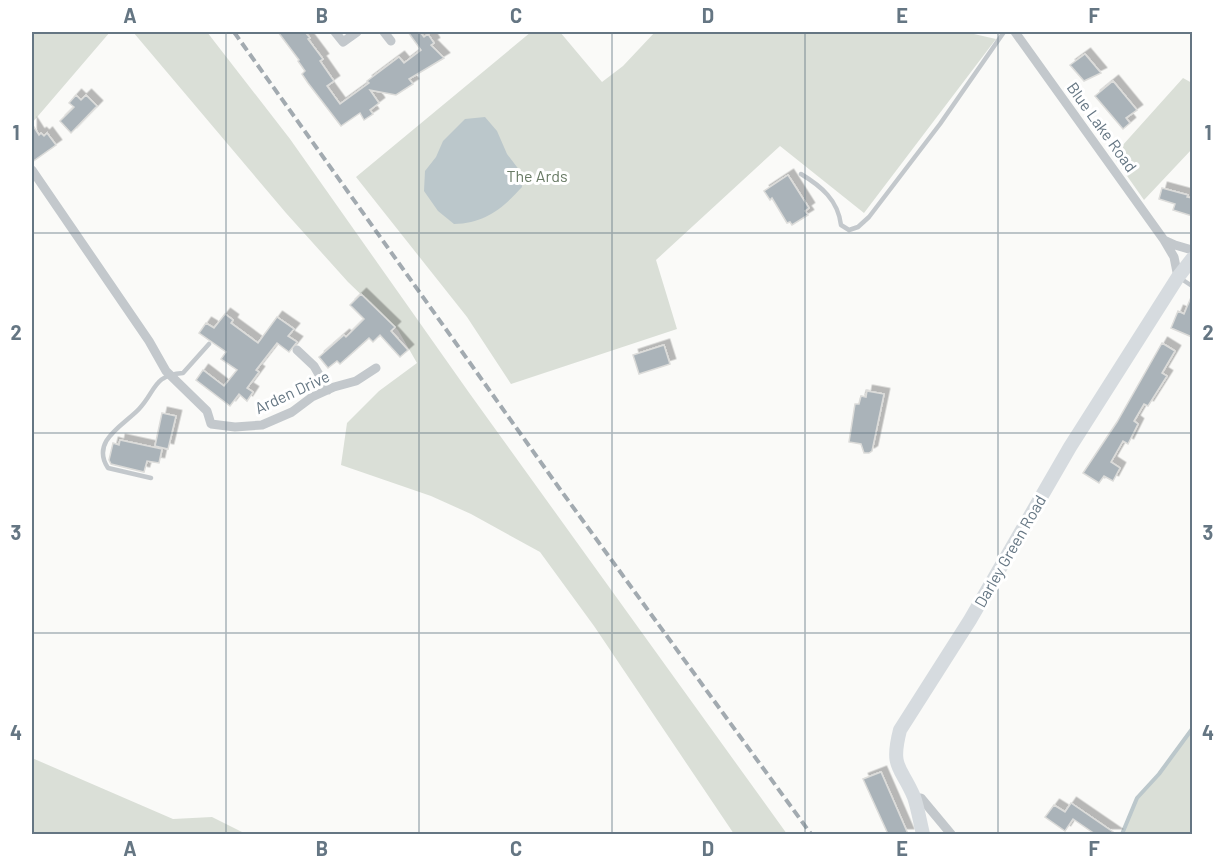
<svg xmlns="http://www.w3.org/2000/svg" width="1224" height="866" viewBox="0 0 1224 866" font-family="Barlow,sans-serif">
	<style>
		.green { fill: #dadfd7 }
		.water { fill: #bbc7cb }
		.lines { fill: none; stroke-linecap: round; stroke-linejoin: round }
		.stream { stroke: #bbc7cb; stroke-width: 4 }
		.building { fill: #aab3b9; stroke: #dcdcda; stroke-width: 1.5; filter: url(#shadow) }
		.lane { stroke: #c3c8cc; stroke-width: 4.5 }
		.street { stroke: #c3c8cc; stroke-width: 9 }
		.secondary { stroke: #d6dbdf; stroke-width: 14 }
		.rail { stroke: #a2aab0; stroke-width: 4; stroke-dasharray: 9 4.5; stroke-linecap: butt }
		.grid { fill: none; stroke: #657683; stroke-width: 1.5; stroke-opacity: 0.55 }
		.labels { text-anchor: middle; stroke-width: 6; stroke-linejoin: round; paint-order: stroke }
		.street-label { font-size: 16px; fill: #657683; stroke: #fff }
		.park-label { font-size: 16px; fill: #687a64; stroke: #fff }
		.neatline { fill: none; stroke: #657683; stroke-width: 2 }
		.grid-label { font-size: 20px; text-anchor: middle; font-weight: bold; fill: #657683 }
	</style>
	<defs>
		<filter id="shadow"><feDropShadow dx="5.5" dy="-5.5" stdDeviation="0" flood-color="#0004"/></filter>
	</defs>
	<rect width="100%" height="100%" fill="#fafaf8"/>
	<path class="green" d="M32,32h78l-78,91z
		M133,32h74l83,107 180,255 317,440h-53l-140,-208 -54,-74 -69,-38 -40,-18 -90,-31 6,-42 32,-32 38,-28 -19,-33 -50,-48 -62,-69z
		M531,32h29l42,50 21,-16 32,-34h310l31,7 -132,174 -84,-67 -124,114 21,69 -166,55 -44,-67 -111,-140z
		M1183,78l9,5v66l-48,51 -31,-44z
		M1192,729v105h-70l15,-36 22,-24z
		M32,758l141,61 39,-2 34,17h-214z"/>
	<path class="water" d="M485,117l12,14 10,23 13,17 2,16c-20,22 -37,36 -68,37l-16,-13 -14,-20 1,-20 11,-14 7,-16 22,-22z"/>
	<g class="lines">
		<path class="stream" d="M1122,834l15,-36 22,-24 33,-45"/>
	</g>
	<path class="building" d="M278,32h27l5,6 -2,1 15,20 -3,2 14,20 -7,5 13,18 29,-21 -2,-2 32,-24 5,6 17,-13 -13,-18h12l4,5 4,-3 6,9 -3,2 13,13 -35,21 4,5 -17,11 -26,-5 9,13 -9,7 3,4 -9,6 -4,-7 -19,13 -33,-43 -6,-9 3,-3 -7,-10 1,-1z
		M1085,54l16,19 -17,8 -14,-16z
		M1113,81l24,29 -11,8 4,5 -7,6 -28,-33z
		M76,95l5,5 5,-5 11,11 -26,27 -11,-12 14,-14 -5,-4z
		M32,124l7,11 2,-2 3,3 3,-3 9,12 -24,17z
		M788,175l21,33 -4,3 3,4 -16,10 -2,-3 -3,1 -15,-25 -2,2 -6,-9z
		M1162,188l26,7 -1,2 5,1v18l-19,-6 2,-6 -16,-5z
		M361,294l34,33 -4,4 17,19 -8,7 -20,-22 -7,7 -4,-4 -29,26 -3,-3 -9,7 -9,-11 25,-22 2,2 18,-18 -14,-14z
		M1192,295v42l-21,-9 7,-17 6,3z
		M225,314l8,6 -2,3 27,20 19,-26 17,12 -6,7 9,6 -8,10 -12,-9 -21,27 3,2 -12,16 6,4 -6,9 -8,-7 -9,12 -34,-26 7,-10 21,16 13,-16 -16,-11 5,-7 -27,-19 7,-10 8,5z
		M1162,343l13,8 -13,22 5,3 -19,30 -4,-2 -10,17 4,3 -10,20 -5,-3 -12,21 9,6 -7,13 -9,-5 -5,7 -16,-10 34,-51z
		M664,345l6,19 -31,10 -6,-19z
		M867,391l17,3 -12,57 -3,2h-5l-3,-9 -12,-2 6,-38h4l2,-8 5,1z
		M162,413l14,3 -8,33 -13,-3z
		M120,440l42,9 -3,14 -12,-2 -3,11 -33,-8 -2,-4 4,-17 6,2z
		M881,772l17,39 10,23h-20l-25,-55z
		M1071,803l45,31h-21l-22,-15 -8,12 -20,-14 9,-12 11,7z"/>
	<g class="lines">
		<path class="lane" d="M801,174c20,12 37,26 40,51l8,5 9,-3 11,-10 71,-93 64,-92
			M1180,278l12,8
			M151,478l-43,-10c-18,-27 16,-43 31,-59 17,-18 14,-34 44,-36l26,-29"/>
		<path class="street" d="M335,32l8,10 14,-10
			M384,32l7,9
			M1015,32l149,208 10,17 4,20
			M32,170l117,171 17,30 41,40 4,13 24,3 27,-2 30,-13 20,-15 22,-10 22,-6 20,-13
			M1164,240l11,5 17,5
			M297,350l17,16 14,24
			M914,798h7l30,36"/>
		<path class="secondary" d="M923,834c-3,-12 -5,-25 -9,-37 -13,-31 -24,-28 -14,-67l70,-110 100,-173 108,-170 14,-18"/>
		<path class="rail" d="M234,32l328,460 249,342"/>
	</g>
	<path class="grid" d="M226,32v802M419,32v802M612,32v802M805,32v802M998,32v802M32,233h1160M32,433h1160M32,633h1160"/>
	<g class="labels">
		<g class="street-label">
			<text transform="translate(1102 127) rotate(54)" y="6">Blue Lake Road</text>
			<text transform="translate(292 392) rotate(-25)" y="6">Arden Drive</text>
			<text transform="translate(1010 551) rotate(-60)" y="6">Darley Green Road</text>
		</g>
		<g class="park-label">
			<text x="537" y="182">The Ards</text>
		</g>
	</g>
	<rect width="1224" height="866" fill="none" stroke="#ffffff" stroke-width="66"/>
	<rect x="33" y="33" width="1158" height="800" class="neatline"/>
	<g class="grid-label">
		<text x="130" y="23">A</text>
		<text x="322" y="23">B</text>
		<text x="516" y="23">C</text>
		<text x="708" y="23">D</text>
		<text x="902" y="23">E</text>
		<text x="1094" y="23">F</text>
		<text x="16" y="140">1</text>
		<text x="1208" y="140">1</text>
		<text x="16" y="340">2</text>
		<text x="1208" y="340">2</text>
		<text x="16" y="540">3</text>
		<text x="1208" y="540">3</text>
		<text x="16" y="740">4</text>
		<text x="1208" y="740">4</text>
		<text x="130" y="856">A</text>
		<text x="322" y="856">B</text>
		<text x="516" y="856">C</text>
		<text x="708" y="856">D</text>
		<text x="902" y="856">E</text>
		<text x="1094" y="856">F</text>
	</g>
</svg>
